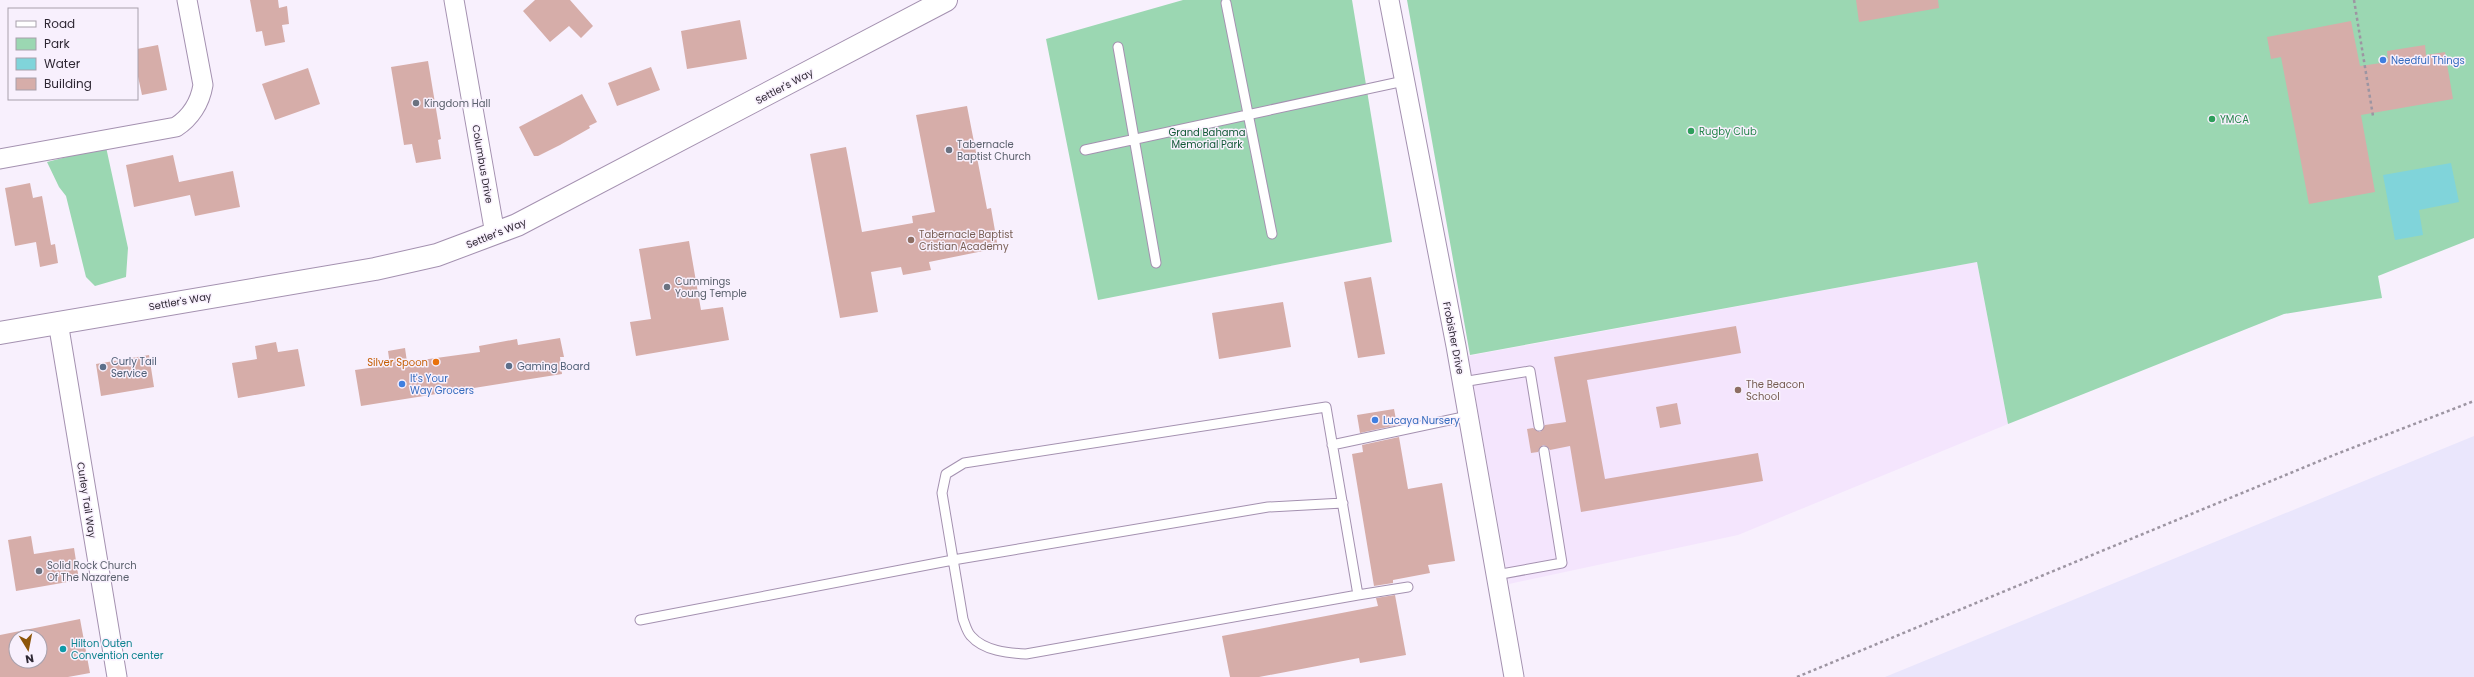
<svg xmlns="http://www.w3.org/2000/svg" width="2474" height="677" viewBox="0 0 2474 677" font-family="Poppins,sans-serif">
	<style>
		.industrial { fill: #eae6fc }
		.built { fill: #f4e5fd }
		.green { fill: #9bd7b2 }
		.water { fill: #80d4da }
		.building { fill: #d6ada9; fill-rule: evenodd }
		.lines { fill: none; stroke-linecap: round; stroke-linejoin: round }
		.service-casing { stroke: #a491b0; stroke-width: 11 }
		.minor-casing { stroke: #a491b0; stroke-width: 21 }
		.secondary-casing { stroke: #a491b0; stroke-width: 24 }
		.path { stroke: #9d95a2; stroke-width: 2.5; stroke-dasharray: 3 3; stroke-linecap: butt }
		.service { stroke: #fff; stroke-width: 9 }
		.minor { stroke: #fff; stroke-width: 19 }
		.secondary { stroke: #fff; stroke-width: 22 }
		.shop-dot { fill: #3f7fe0; stroke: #f8f0fd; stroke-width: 1.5 }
		.worship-dot { fill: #6b7280; stroke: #f8f0fd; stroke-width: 1.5 }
		.leisure-dot { fill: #2e9e5b; stroke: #f8f0fd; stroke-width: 1.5 }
		.education-dot { fill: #8d6e63; stroke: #f8f0fd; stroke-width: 1.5 }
		.food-dot { fill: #e8710a; stroke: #f8f0fd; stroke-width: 1.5 }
		.service-dot { fill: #5c6f8a; stroke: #f8f0fd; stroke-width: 1.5 }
		.culture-dot { fill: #0f9aa8; stroke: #f8f0fd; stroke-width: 1.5 }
		.labels { text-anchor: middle; stroke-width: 3; stroke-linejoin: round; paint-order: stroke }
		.shop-label { font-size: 10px; fill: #366cbe; stroke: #f8f0fd; text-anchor: start }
		.street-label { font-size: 10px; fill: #2e2733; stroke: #f8f0fd }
		.worship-label { font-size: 10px; fill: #5b616d; stroke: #f8f0fd; text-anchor: start }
		.leisure-label { font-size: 10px; fill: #27864d; stroke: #f8f0fd; text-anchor: start }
		.park-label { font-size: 10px; fill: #125937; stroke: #f8f0fd }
		.education-label { font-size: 10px; fill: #785e54; stroke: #f8f0fd; text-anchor: start }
		.service-label { font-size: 10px; fill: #4e5e75; stroke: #f8f0fd; text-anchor: start }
		.food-label { font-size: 10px; fill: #c56008; stroke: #f8f0fd; text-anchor: end }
		.culture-label { font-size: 10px; fill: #0d838f; stroke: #f8f0fd; text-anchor: start }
	</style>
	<rect width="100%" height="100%" fill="#f8f0fd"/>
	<path class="industrial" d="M2474,436v241h-589z"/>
	<path class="built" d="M1977,262l31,162 -270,111 -229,49 -41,-228z"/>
	<path class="green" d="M1183,0h169l40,242 -294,58 -52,-261z
		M1407,0h1067v238l-96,38 4,22 -98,16 -276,110 -31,-162 -507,93z
		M106,147l22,101 -2,29 -31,9 -9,-9 -20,-81 -7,-9 -12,-25z"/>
	<path class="water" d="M2451,163l8,39 -40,8 4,25 -28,5 -12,-65z"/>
	<path class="building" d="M250,0h28l1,8 8,-2 2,18 -7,1 3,17 -20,4 -3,-15 -6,1z
		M535,0h35l23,26 -12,12 -12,-12 -19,16 -27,-31z
		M1856,0h82l1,8 -80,14z
		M740,20l7,39 -60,10 -6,-38z
		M2351,21l9,45 28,-4 -1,-11 38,-6 1,10 19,-3 8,47 -92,16 14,77 -66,12 -28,-147 -10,2 -4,-22z
		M158,45l9,45 -25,5 -5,-23v-23z
		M428,61l13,78 -3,1 3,19 -25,4 -4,-19 -8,1 -13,-78z
		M651,67l9,23 -43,16 -9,-23z
		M308,68l12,36 -45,16 -13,-36z
		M582,94l15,28 -8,4 1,2 -30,17 -22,11h-4l-15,-29z
		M967,106l20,103 4,-1 7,40 -69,14 2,8 -28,5 -2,-8 -30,5 7,40 -38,6 -30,-164 36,-7 16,85 51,-9 -1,-7 23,-4 -19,-97z
		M173,155l6,27 54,-11 7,36 -45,9 -5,-21 -56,12 -8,-42z
		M30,183l3,15 9,-2 9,49 4,-1 3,19 -18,4 -4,-25 -21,4 -10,-58z
		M689,241l12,69 22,-3 6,33 -93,16 -6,-34 21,-3 -12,-70z
		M1371,277l14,77 -27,4 -14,-76z
		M1283,302l8,45 -72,12 -7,-46z
		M1736,326l5,27 -154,27 18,99 153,-26 5,28 -182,31 -11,-66 -20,4 -4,-4 -3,-1 -5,7 -7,1 -4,-24 6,-1 7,4 5,-7 21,-3 -12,-65z
		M560,338l4,19h-4l2,17 -201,32 -6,-36 35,-5 -2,-14 17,-3 2,14 73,-10 -1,-6 38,-7 1,6z
		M276,342l2,10 20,-3 7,37 -67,12 -6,-35 25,-4 -2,-13z
		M149,355l5,32 -53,9 -5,-32z
		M1677,403l4,21 -21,4 -4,-21z
		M1394,409l3,16 -37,8 -3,-18z
		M1399,437l9,52 34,-6 13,78 -27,4 2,8 -37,7v3l-19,3 -22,-132 11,-2 -1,-7z
		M31,536l3,18 40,-6 5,32 -63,11 -8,-51z
		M1395,595l11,60 -46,8 -1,-5 -100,19h-29l-8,-41 156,-30 -2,-8z
		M80,619l10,54 -22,4h-68v-42zM16,637h24v24h-24z"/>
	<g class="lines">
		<defs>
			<path id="service" d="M1226,3l46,231
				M1118,47l38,216
				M1085,150l319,-69
				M1462,382l68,-11 9,55
				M1332,445l136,-29
				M1496,575l66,-12 -18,-112
				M1358,595l-32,-188 -362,56 -18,11 -4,19 21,126c2,5 4,13 8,17 13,15 37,17 55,18l332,-59 50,-8
				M640,620l313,-60 315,-53 75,-4"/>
			<path id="minor" d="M454,0l41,234
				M1389,0l67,346 58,331
				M0,159l176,-32c14,-9 24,-24 27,-42l-16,-85
				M58,322l59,355"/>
			<path id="secondary" d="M0,333l375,-64 62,-14 80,-30 429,-225"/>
		</defs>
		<use href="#service" class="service-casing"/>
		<use href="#minor" class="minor-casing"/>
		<use href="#secondary" class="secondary-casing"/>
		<path class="path" d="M2354,0l19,116
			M1797,677l537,-222 140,-54"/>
		<use href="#service" class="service"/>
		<use href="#minor" class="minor"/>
		<use href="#secondary" class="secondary"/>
	</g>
	<g class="shop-dot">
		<circle cx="2383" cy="60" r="4"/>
		<circle cx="402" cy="384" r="4"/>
		<circle cx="1375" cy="420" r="4"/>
	</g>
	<g class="worship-dot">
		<circle cx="416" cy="103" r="4"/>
		<circle cx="949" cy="150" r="4"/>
		<circle cx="667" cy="287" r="4"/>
		<circle cx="39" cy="571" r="4"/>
	</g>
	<g class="leisure-dot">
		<circle cx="2212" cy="119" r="4"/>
		<circle cx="1691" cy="131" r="4"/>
	</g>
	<g class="education-dot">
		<circle cx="911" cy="240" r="4"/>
		<circle cx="1738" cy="390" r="4"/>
	</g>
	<circle class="food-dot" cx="436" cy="362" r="4"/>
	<g class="service-dot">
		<circle cx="509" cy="366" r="4"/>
		<circle cx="103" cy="367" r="4"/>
	</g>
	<circle class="culture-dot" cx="63" cy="649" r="4"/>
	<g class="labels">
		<g class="shop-label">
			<text x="2391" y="64">Needful Things</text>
			<text x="410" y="382">It's Your<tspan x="410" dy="12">Way Grocers</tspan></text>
			<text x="1383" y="424">Lucaya Nursery</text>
		</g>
		<g class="street-label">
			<text transform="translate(784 86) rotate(-28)" y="4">Settler's Way</text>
			<text transform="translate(483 164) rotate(80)" y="4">Columbus Drive</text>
			<text transform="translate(496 233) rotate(-22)" y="4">Settler's Way</text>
			<text transform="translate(180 301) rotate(-10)" y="4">Settler's Way</text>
			<text transform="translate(1454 338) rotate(79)" y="4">Frobisher Drive</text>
			<text transform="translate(87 500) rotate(81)" y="4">Curley Tail Way</text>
		</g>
		<g class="worship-label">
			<text x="424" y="107">Kingdom Hall</text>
			<text x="957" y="148">Tabernacle<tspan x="957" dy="12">Baptist Church</tspan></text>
			<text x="675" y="285">Cummings<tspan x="675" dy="12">Young Temple</tspan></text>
			<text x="47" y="569">Solid Rock Church<tspan x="47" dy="12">Of The Nazarene</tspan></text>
		</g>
		<g class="leisure-label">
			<text x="2220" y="123">YMCA</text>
			<text x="1699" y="135">Rugby Club</text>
		</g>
		<g class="park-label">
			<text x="1207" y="136">Grand Bahama<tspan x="1207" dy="12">Memorial Park</tspan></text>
		</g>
		<g class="education-label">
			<text x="919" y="238">Tabernacle Baptist<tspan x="919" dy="12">Cristian Academy</tspan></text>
			<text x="1746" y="388">The Beacon<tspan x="1746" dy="12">School</tspan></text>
		</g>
		<g class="service-label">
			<text x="111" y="365">Curly Tail<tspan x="111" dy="12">Service</tspan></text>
			<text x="517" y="370">Gaming Board</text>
		</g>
		<g class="food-label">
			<text x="428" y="366">Silver Spoon</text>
		</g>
		<g class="culture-label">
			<text x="71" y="647">Hilton Outen<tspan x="71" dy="12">Convention center</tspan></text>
		</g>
	</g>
	<rect x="8" y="8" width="130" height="92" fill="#f8f0fd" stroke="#a7a0ac"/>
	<rect x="16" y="21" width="20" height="6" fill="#ffffff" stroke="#a7a0ac"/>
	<text x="44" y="28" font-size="12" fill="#2e2733">Road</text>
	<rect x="16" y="38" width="20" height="12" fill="#9bd7b2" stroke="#a7a0ac"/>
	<text x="44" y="48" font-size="12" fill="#2e2733">Park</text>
	<rect x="16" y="58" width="20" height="12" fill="#80d4da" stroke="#a7a0ac"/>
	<text x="44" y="68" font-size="12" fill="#2e2733">Water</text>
	<rect x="16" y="78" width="20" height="12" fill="#d6ada9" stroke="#a7a0ac"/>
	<text x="44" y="88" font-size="12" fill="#2e2733">Building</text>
	<g transform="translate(28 649) rotate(170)"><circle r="19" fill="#f8f0fd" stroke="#a7a0ac"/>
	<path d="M0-3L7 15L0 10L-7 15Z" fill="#8d560a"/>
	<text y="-6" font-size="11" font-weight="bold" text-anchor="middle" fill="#2e2733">N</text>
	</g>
</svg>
